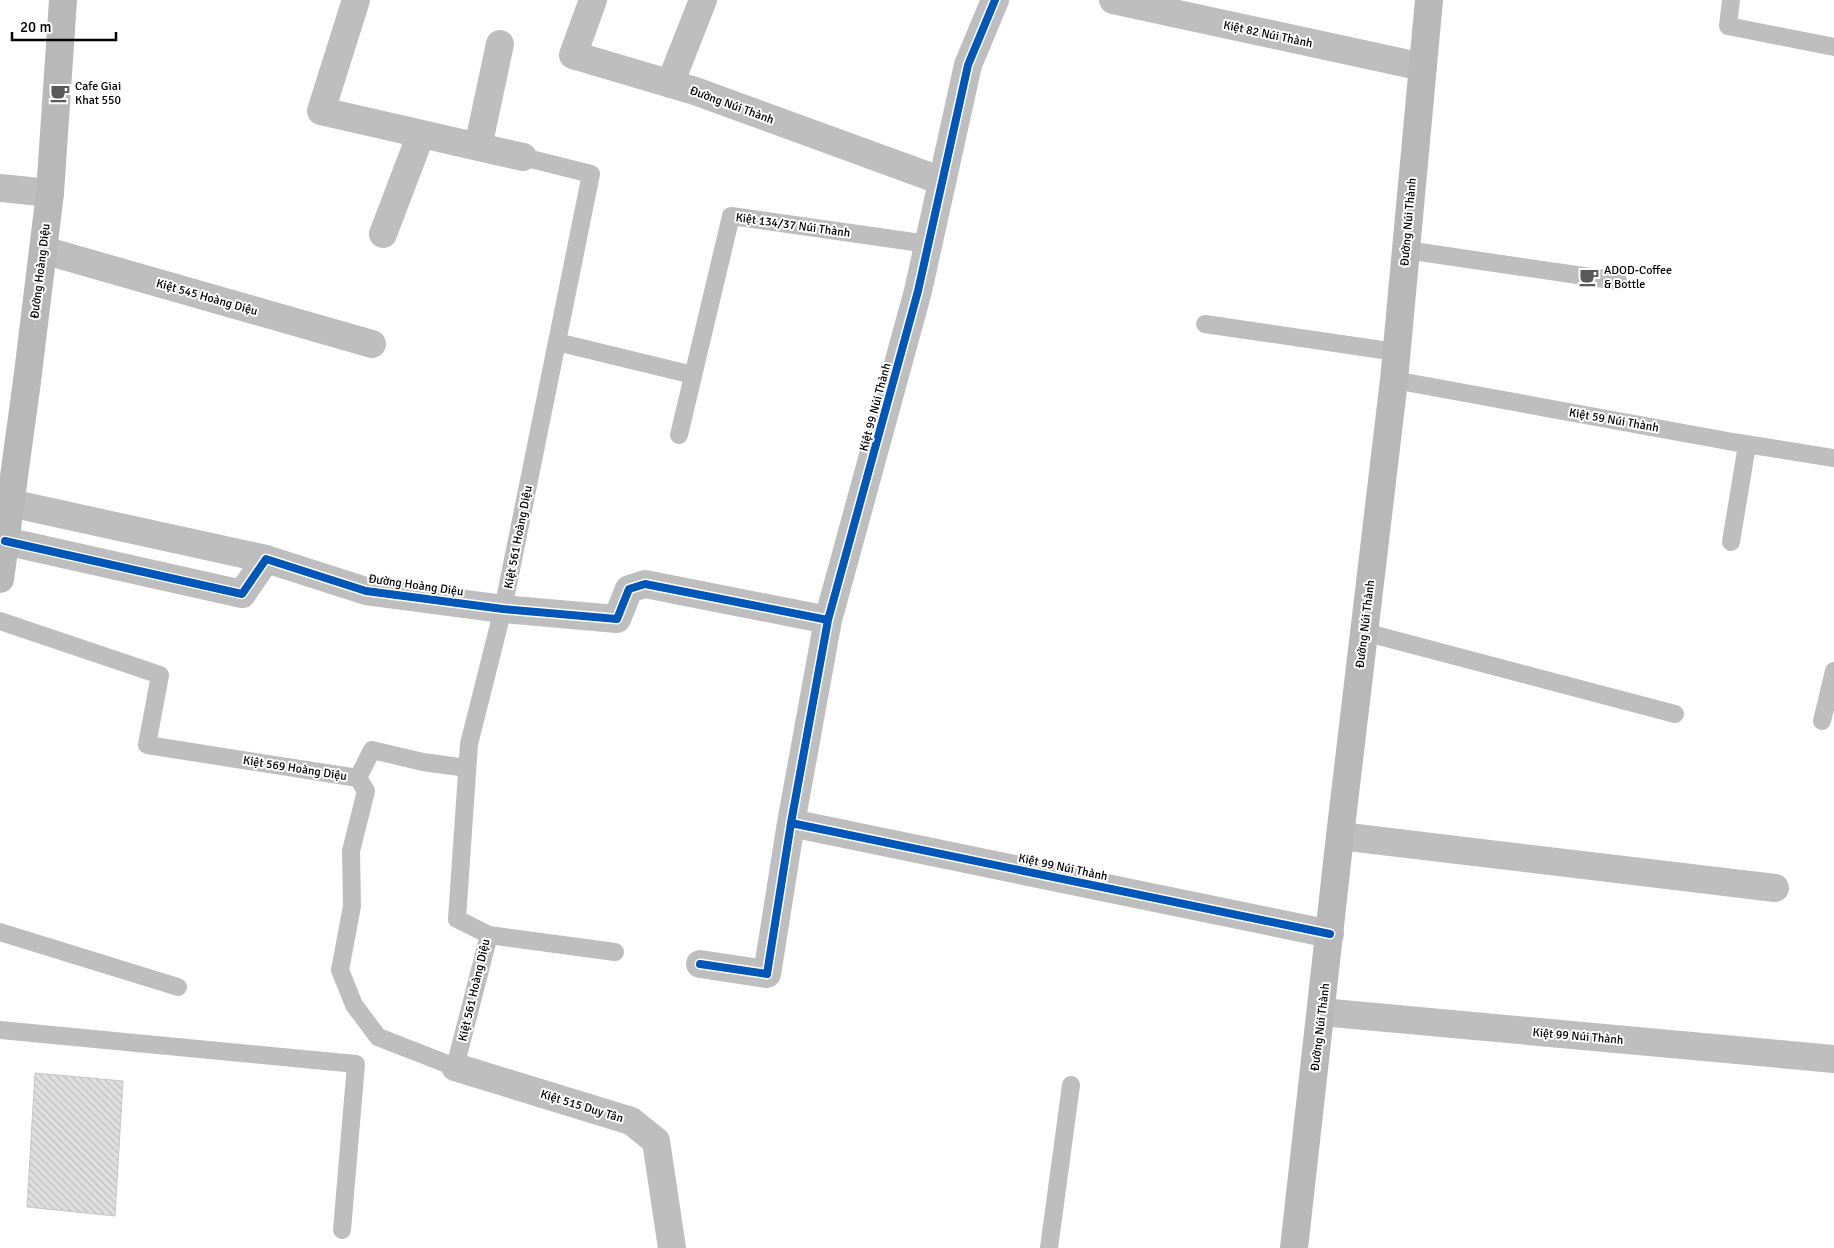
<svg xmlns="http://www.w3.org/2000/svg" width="1834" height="1248" viewBox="0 0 1834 1248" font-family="Signika,sans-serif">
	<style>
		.building { fill: url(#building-back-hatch); stroke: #c7c7c7 }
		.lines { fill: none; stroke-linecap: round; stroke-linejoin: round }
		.lane { stroke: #bebebe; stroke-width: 18 }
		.street { stroke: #bebebe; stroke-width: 28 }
		.secondary { stroke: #b8b8b8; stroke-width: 28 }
		.cycleway-casing { stroke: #fff; stroke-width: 11 }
		.cycleway { stroke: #0057b8; stroke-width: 8 }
		.labels { text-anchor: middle; stroke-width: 4; stroke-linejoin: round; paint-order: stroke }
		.street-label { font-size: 12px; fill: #000; stroke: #fff }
		.poi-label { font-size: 12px; fill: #000; stroke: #fff; text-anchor: start }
	</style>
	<defs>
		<pattern id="building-back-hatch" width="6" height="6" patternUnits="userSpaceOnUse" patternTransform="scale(1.25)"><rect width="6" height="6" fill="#dfdfdf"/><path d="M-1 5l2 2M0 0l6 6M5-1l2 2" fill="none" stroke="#bebebe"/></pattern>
	</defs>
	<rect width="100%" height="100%" fill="#fff"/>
	<path class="building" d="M35,1073l88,8 -8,135 -88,-9z"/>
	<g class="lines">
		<path class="lane" d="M1731,0l-3,26 106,21
			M1406,250l212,31
			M1205,324l191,28
			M557,342l136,33
			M1394,380l339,62 101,16
			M679,435l52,-219 197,28
			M1731,542l16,-97
			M0,621l160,54 -13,70 211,33 8,13 -15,60 1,55 -12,64 14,35 24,32 77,30 34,-132 -32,-16 12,-175 34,-135 88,-435 -68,-17
			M1364,632l311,82
			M1822,721l12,-50
			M358,778l14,-28 51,12 44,6
			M0,932l178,55
			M489,935l126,17
			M0,1030l356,34 -14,166
			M1049,1248l22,-163"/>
		<path class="street" d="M356,0l-35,111 202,46
			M593,0l-20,55 122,36 247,90
			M1113,0l310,67
			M670,84l33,-84
			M478,147l22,-103
			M0,188l50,5
			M383,234l38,-100
			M43,250l329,94
			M10,503l256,56
			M5,541l237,53 24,-35 100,32 137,18 114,10 12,-30 16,-5 183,36
			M791,823l539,111
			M1340,836l435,52
			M700,964l67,10 24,-151 37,-203 90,-329 50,-226 27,-65
			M1321,1012l513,47
			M455,1067l176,54 25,20 16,107"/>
		<path class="secondary" d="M0,579l27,-198 23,-188 13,-193
			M1294,1248l46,-412 54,-456 35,-380"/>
		<defs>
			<path id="cycleway" d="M5,541l237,53 24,-35 100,32 137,18 114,10 12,-30 16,-5 183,36
				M791,823l539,111
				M700,964l67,10 24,-151 37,-203 90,-329 50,-226 27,-65"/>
		</defs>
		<use href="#cycleway" class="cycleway-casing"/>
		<use href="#cycleway" class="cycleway"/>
	</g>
	<defs>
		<symbol id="cafe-bare" viewBox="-9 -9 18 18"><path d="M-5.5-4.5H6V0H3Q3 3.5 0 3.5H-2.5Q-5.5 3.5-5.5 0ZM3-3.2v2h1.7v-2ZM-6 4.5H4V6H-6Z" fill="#595959" stroke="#fff" stroke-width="2.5" paint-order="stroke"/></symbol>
	</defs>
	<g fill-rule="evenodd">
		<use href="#cafe-bare" x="46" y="79" width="28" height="28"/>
		<use href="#cafe-bare" x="1575" y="263" width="28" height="28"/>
	</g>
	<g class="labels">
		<g class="street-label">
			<text transform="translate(1268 34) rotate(12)" y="4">Kiệt 82 Núi Thành</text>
			<text transform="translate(732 105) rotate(20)" y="4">Đường Núi Thành</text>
			<text transform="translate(1408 222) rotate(-85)" y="4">Đường Núi Thành</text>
			<text transform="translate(793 225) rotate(8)" y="4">Kiệt 134/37 Núi Thành</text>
			<text transform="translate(40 271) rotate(-83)" y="4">Đường Hoàng Diệu</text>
			<text transform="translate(207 297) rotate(16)" y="4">Kiệt 545 Hoàng Diệu</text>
			<text transform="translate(875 407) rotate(-75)" y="4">Kiệt 99 Núi Thành</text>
			<text transform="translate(1614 420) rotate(10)" y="4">Kiệt 59 Núi Thành</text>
			<text transform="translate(518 537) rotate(-79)" y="4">Kiệt 561 Hoàng Diệu</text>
			<text transform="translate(416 585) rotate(8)" y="4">Đường Hoàng Diệu</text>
			<text transform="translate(1365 624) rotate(-83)" y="4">Đường Núi Thành</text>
			<text transform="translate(295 768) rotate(9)" y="4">Kiệt 569 Hoàng Diệu</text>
			<text transform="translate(1063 867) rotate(12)" y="4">Kiệt 99 Núi Thành</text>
			<text transform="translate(474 990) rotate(-77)" y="4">Kiệt 561 Hoàng Diệu</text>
			<text transform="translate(1320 1027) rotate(-83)" y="4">Đường Núi Thành</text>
			<text transform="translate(1578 1036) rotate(5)" y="4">Kiệt 99 Núi Thành</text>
			<text transform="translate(582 1106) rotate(17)" y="4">Kiệt 515 Duy Tân</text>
		</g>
		<g class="poi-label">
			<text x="75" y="90">Cafe Giai<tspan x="75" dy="14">Khat 550</tspan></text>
			<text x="1604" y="274">ADOD-Coffee<tspan x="1604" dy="14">&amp; Bottle</tspan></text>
		</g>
	</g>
	<path d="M12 32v8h104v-8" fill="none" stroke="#000000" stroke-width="2.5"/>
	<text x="20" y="32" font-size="15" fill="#000000" stroke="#ffffff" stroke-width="4" paint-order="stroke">20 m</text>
</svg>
